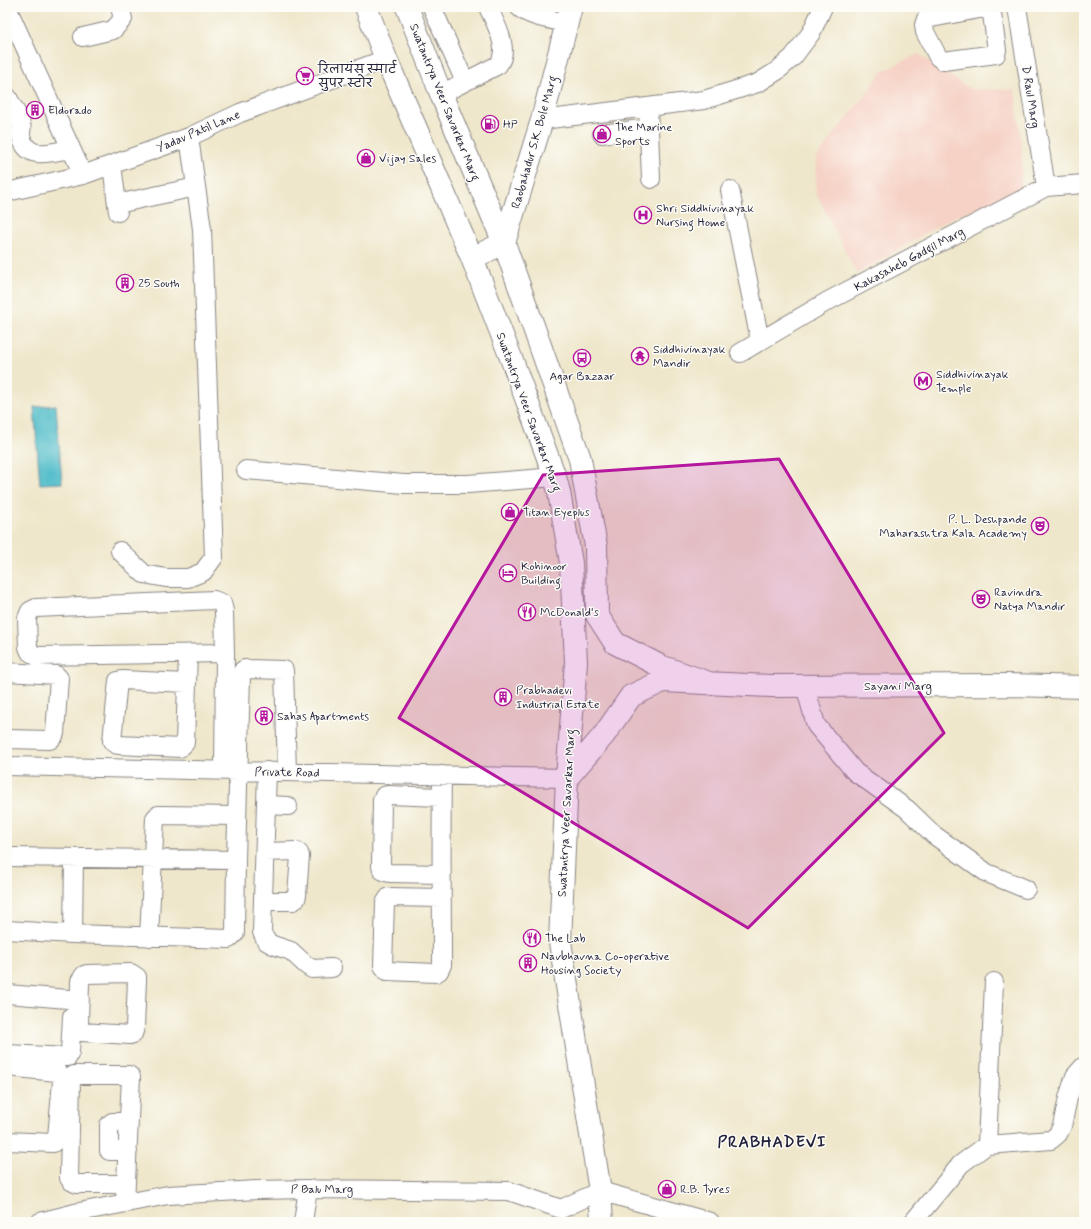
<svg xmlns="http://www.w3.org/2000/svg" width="1091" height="1229" viewBox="0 0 1091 1229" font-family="Mynerve,'Playpen Sans Deva',sans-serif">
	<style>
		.built { fill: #f6d1c5 }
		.water { fill: #4fbcc9; stroke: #386f82 }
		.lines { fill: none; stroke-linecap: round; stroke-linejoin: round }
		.minor-casing { stroke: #888483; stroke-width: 20 }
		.major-casing { stroke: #888483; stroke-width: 24 }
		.minor { stroke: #fff; stroke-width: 18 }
		.major { stroke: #fff; stroke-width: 22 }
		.marked { fill: #b5179e; fill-opacity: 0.2; stroke: #b5179e; stroke-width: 3; stroke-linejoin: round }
		.labels { text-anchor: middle; stroke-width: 3; stroke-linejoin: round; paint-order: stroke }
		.poi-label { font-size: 12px; fill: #22223b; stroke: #fdfcf7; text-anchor: start }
		.street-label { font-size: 12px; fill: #22223b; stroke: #fdfcf7 }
		.district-label { font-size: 16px; font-weight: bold; letter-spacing: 1px; fill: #22223b; stroke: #fdfcf7 }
	</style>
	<rect width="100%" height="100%" fill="#fdfcf7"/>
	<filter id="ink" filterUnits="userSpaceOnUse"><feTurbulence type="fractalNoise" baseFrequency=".025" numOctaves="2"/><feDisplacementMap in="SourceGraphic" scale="8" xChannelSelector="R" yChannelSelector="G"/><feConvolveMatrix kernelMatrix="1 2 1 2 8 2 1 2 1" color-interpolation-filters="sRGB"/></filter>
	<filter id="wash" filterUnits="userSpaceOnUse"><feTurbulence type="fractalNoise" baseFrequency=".012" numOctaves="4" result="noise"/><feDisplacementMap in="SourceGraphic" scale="16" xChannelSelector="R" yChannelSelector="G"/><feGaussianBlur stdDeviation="0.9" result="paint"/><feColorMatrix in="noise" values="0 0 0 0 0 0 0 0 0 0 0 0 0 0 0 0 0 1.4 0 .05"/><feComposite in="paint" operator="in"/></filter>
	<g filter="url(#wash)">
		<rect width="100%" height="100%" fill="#efe7cb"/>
		<path class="built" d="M918,54l52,35 45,1 7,59 -1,45 -68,23 -96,57 -41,-81v-35l67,-87z"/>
		<path class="water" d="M56,405l6,78 -22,1 -6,-77z"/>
	</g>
	<g filter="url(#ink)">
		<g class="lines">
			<defs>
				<path id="minor" d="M432,7l33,75
					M519,7c9,10 35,13 48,16
					M990,7l-64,12 -2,6 1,7 13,25 5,4 53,-7 1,-4 -6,-43
					M1017,7l29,180
					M7,11l3,3 73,161
					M83,37l30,-7 10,-11 -3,-12
					M441,94l57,-29c13,-16 -3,-42 -10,-58
					M7,96c5,9 11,18 14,28 2,4 -1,8 0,12 6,26 30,16 49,13
					M648,107l3,72
					M542,120l162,-20 54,-17 19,-12 16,-14 18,-24 12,-26
					M602,134l47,-6
					M112,165l6,47
					M730,190l30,151
					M7,192l76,-17 106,-38 51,-24 146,-54
					M117,204l79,-17
					M740,353l88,-52 218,-114 38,-3
					M246,470l158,14h64l87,-7
					M120,551l24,23 22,4h22l15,-6 11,-15 -12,-328 -13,-92
					M7,672l49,3 3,3 -4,55 -1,3 -4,4 -43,-1
					M187,683l-65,-3 -4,1 -6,60c2,3 3,4 7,4l61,3 5,-5 3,-89
					M805,686l11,39 39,47 52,37 27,26 53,38 39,16
					M7,766l560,12
					M224,771l1,-118 -1,-42 -2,-8 -8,-3 -178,8 -6,3 -3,7 1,29 2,5 6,4 189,-3
					M267,771l-5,161 4,9 7,4 18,6 15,14 6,4 20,-1
					M442,775c-1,64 0,127 0,190l-3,6 -3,2 -49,-2 -4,-5 2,-63 4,-6 53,1
					M441,797l-53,-2 -4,1 -2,4 -1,66 1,4 3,2 5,1 52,1
					M266,805l22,1
					M7,857l229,3 5,-185 2,-5 2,-1 39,1 3,102
					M263,901h30l3,-2 1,-4 3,-39 -1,-3 -3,-2 -31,1
					M7,930l66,4 156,5 6,-6 1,-73
					M73,934l1,-76
					M149,937l6,-119 3,-3 79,1
					M131,973l6,4v3l-2,48 -2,6 -3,1 -49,-3 -2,-5 1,-46 4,-6 3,-1z
					M7,994l73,6
					M7,1054l61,3 2,-5 2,-36
					M7,1067l50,5 3,2 2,7 -5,56 -4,6 -46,-2
					M987,1145l7,-163
					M128,1151h-19v-26l3,-3h17
					M125,1203l6,-126 -2,-2h-55l-3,4 -2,99 2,3 6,3h49
					M40,1222l39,-10 89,-17 89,-5 51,-1 201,2 52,18 39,-18 110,31
					M303,1222l5,-33
					M913,1222l48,-58 26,-19 64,-5 7,-6 4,-8 6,-28 7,-22 9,-10"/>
				<path id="major" d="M366,7l20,52 86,199 41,105 42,114 4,15 12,71 5,99 -9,116 -7,164 40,249 2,31
					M407,7l34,87 63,149 76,216 16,87 1,69 18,28 45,23 52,18
					M472,258l32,-15 38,-123 29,-113
					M567,778l37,-43 27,-39 32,-15 108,5 236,-1 77,2"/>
			</defs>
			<use href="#minor" class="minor-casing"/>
			<use href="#major" class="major-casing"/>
			<use href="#minor" class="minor"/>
			<use href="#major" class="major"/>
		</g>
	</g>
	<path class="marked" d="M779,459l165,274 -196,195 -349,-210 144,-243z"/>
	<defs>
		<symbol id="supermarket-ring" viewBox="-11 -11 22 22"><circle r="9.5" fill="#fdfcf7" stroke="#b5179e" stroke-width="1.5"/><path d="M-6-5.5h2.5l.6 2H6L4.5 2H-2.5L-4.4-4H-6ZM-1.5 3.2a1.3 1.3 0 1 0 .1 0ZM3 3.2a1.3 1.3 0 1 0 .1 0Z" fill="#b5179e"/></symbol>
		<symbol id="building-ring" viewBox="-11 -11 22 22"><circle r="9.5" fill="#fdfcf7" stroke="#b5179e" stroke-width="1.5"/><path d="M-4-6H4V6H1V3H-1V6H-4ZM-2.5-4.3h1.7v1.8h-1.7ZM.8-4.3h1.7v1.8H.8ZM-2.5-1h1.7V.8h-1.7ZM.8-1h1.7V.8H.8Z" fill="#b5179e"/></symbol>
		<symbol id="fuel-ring" viewBox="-11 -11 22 22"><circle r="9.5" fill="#fdfcf7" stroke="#b5179e" stroke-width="1.5"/><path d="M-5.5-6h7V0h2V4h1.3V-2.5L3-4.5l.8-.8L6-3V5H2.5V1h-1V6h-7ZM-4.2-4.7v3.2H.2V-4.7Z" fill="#b5179e"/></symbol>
		<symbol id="shop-ring" viewBox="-11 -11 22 22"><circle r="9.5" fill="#fdfcf7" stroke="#b5179e" stroke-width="1.5"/><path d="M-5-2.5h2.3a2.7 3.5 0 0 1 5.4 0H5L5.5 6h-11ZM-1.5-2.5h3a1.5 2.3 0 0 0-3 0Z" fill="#b5179e"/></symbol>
		<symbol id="hospital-ring" viewBox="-11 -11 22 22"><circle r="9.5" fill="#fdfcf7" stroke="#b5179e" stroke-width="1.5"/><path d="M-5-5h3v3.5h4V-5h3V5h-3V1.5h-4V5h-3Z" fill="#b5179e"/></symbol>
		<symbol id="temple-ring" viewBox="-11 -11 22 22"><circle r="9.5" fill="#fdfcf7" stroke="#b5179e" stroke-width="1.5"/><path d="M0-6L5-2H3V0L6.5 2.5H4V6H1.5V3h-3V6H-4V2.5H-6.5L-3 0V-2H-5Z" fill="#b5179e"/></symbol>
		<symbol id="bus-ring" viewBox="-11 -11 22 22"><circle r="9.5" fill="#fdfcf7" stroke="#b5179e" stroke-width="1.5"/><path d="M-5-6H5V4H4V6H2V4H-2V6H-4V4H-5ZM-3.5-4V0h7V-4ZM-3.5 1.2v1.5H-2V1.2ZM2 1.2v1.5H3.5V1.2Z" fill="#b5179e"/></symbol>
		<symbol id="metro-ring" viewBox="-11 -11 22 22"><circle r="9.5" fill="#fdfcf7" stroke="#b5179e" stroke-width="1.5"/><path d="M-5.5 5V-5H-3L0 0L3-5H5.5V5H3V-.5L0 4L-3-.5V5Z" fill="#b5179e"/></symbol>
		<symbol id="theatre-ring" viewBox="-11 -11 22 22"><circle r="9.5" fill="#fdfcf7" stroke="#b5179e" stroke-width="1.5"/><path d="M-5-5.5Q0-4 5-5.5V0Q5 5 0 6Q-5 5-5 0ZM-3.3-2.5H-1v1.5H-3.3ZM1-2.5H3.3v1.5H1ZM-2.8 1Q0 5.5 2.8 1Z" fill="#b5179e"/></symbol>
		<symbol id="hotel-ring" viewBox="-11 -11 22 22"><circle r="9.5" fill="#fdfcf7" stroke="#b5179e" stroke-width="1.5"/><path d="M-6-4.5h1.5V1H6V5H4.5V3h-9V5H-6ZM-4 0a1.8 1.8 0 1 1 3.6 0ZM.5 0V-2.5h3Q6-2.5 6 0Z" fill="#b5179e"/></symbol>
		<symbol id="restaurant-ring" viewBox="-11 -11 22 22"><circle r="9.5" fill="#fdfcf7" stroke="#b5179e" stroke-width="1.5"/><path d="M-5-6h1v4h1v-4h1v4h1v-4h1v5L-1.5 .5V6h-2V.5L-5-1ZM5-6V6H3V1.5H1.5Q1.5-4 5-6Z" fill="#b5179e"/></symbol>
	</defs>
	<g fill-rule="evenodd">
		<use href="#supermarket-ring" x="295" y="66" width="20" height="20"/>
		<use href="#building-ring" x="25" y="100" width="20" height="20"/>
		<use href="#fuel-ring" x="480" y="114" width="20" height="20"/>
		<use href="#shop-ring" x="592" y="124" width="20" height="20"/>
		<use href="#shop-ring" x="356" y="148" width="20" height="20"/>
		<use href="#hospital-ring" x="633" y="205" width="20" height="20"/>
		<use href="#building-ring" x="115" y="273" width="20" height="20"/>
		<use href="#temple-ring" x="630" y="346" width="20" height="20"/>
		<use href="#bus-ring" x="572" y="348" width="20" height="20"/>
		<use href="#metro-ring" x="913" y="371" width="20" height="20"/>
		<use href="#shop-ring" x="500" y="502" width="20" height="20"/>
		<use href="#theatre-ring" x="1030" y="516" width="20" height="20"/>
		<use href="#hotel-ring" x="498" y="563" width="20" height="20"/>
		<use href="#theatre-ring" x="971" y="589" width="20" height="20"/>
		<use href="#restaurant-ring" x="517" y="602" width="20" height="20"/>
		<use href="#building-ring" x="493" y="687" width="20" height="20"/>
		<use href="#building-ring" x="254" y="706" width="20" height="20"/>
		<use href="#restaurant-ring" x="522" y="928" width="20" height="20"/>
		<use href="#building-ring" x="518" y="953" width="20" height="20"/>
		<use href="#shop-ring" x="657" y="1179" width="20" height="20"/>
	</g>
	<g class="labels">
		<g class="poi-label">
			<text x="318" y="73">रिलायंस स्मार्ट<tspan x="318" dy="14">सुपर स्टोर</tspan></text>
			<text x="48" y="114">Eldorado</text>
			<text x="503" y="128">HP</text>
			<text x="615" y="131">The Marine<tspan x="615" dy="14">Sports</tspan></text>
			<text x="379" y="162">Vijay Sales</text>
			<text x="656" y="212">Shri Siddhivinayak<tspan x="656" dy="14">Nursing Home</tspan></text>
			<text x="138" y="287">25 South</text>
			<text x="653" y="353">Siddhivinayak<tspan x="653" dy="14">Mandir</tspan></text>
			<text x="936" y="378">Siddhivinayak<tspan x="936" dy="14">Temple</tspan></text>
			<text x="582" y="380" text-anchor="middle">Agar Bazaar</text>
			<text x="523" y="516">Titan Eyeplus</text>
			<text x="1027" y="523" text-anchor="end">P. L. Deshpande<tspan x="1027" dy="14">Maharashtra Kala Academy</tspan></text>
			<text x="521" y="570">Kohinoor<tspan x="521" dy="14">Building</tspan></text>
			<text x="994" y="596">Ravindra<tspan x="994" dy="14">Natya Mandir</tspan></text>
			<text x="540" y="616">McDonald's</text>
			<text x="516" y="694">Prabhadevi<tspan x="516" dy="14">Industrial Estate</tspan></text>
			<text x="277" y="720">Sahas Apartments</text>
			<text x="545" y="942">The Lab</text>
			<text x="541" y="960">Navbhavna Co-operative<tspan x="541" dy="14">Housing Society</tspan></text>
			<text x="680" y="1193">R.B. Tyres</text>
		</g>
		<g class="street-label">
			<text transform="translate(1031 97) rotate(81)" y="4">D Raul Marg</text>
			<text transform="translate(445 102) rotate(68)" y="4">Swatantrya Veer Savarkar Marg</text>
			<text transform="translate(198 131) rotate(-23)" y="4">Yadav Patil Lane</text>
			<text transform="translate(534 142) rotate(-74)" y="4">Raobahadur S.K. Bole Marg</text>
			<text transform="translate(909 259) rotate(-28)" y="4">Kakasaheb Gadgil Marg</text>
			<text transform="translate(529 412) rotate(70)" y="4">Swatantrya Veer Savarkar Marg</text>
			<text x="898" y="690">Sayani Marg</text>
			<text transform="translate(287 772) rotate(1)" y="4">Private Road</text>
			<text transform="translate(566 813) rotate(-87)" y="4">Swatantrya Veer Savarkar Marg</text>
			<text x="322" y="1193">P Balu Marg</text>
		</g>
		<g class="district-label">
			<text x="772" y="1147">PRABHADEVI</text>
		</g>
	</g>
	<rect width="1091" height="1229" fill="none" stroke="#fdfcf7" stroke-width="24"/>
</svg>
